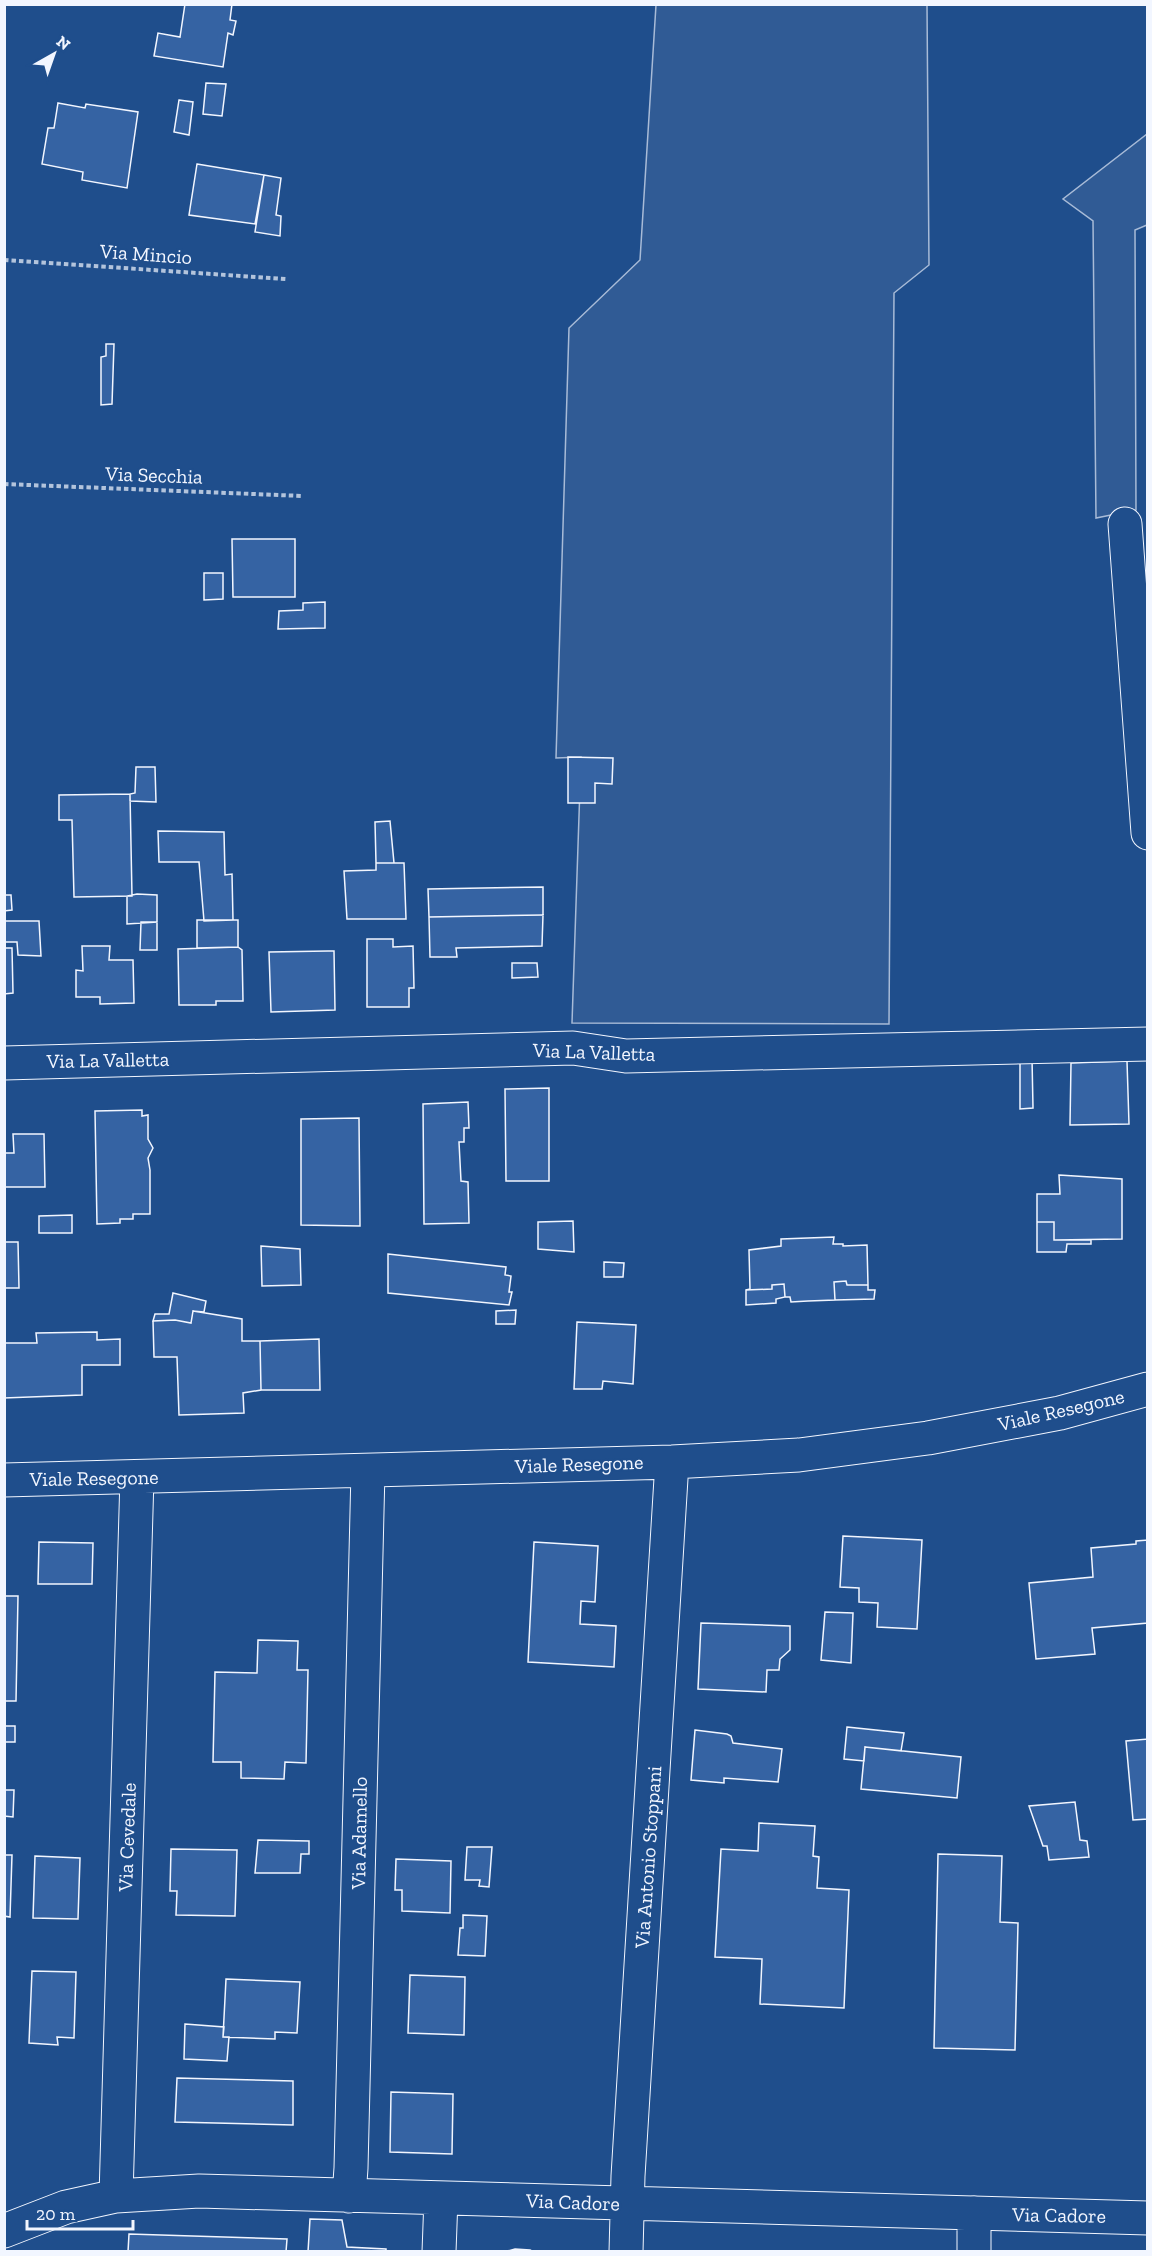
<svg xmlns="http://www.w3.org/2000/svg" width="1152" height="2256" viewBox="0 0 1152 2256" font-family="'Zilla Slab',serif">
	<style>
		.built { fill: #305b95; stroke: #a8bbd7; stroke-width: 1.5 }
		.building { fill: #3563a3; stroke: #f2f6ff; stroke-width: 1.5 }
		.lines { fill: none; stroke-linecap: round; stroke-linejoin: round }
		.minor-casing { stroke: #f2f6ff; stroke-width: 35 }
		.path { stroke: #b3c4dc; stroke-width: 4; stroke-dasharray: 4.5 3; stroke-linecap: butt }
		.minor { stroke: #1f4e8c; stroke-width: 33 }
		.labels { text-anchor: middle; stroke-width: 4.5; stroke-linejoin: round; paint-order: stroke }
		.street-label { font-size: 20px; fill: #f2f6ff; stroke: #1f4e8c }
	</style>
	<rect width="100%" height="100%" fill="#1f4e8c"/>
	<path class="built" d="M656,5h271l2,260 -35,28 -5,731 -317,-1 9,-266 -25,1 13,-430 71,-68z
		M1147,134v91l-12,5 1,280 -40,8 -3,-297 -30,-22z"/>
	<path class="building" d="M185,4h47l-2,16 6,1 -3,14 -5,-2 -5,34 -69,-11 4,-23 22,4z
		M206,83l20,1 -4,32 -19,-2z
		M179,100l14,2 -4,33 -15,-3z
		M58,103l27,5 1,-4 52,8 -11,76 -45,-8 1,-8 -41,-8 6,-36h6z
		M197,164l67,11 -9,49 -66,-9z
		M264,175l17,3 -5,37 5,1 -1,20 -25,-4z
		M106,344h8l-2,60 -11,1v-48l5,-1z
		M232,539h63v58h-62z
		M204,573h19v26l-19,1z
		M325,602v26l-47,1 1,-18 24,-1v-7z
		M568,757l45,1 -1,26 -17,-1v20h-27z
		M136,767h19l1,35 -26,-1v-7l5,-1z
		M130,794l2,102 -58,1 -2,-77h-13v-25z
		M390,821l4,42h-18l-1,-41z
		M158,831l66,1 1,43 7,-1 1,46 -29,1 -5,-59h-40z
		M376,863h28l2,56h-59l-3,-48 32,-1z
		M543,887v28l-114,2 -1,-28z
		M137,894l20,1v27l-30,2v-28z
		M4,895h7l1,15 -8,1z
		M543,915l-1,31 -86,2 1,9h-27l-1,-40z
		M197,920h41v27l-41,1z
		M4,921h35l2,35 -23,-1 -1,-13h-13z
		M141,922h16v28h-17z
		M367,939h26v8l20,-1 1,42h-5v19h-42z
		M82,946h28l-1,14h24l1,43 -34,1v-7h-24v-27l7,1z
		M238,947l4,3 1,51h-27v4h-37l-1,-56z
		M4,948h8l1,45 -9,1z
		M328,951h6l1,59 -64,2 -2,-60z
		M512,963h25l1,14 -26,1z
		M1032,1058l1,50 -13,1v-50z
		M1127,1061l2,63 -59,1 1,-62z
		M549,1088v93h-43l-1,-92z
		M468,1102l1,26h-5v14h-5l2,39 7,1 1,41 -45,1 -1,-120z
		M142,1110v6l6,-1v24l5,9 -5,10 2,12v44h-17v5h-13v4l-23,1 -2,-113z
		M359,1118l1,108 -59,-1v-106z
		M13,1134h31l1,53h-41v-34h10z
		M1059,1175l63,4v60l-68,1v-18h-17v-28h23z
		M72,1215v18h-33v-17z
		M573,1221l1,31 -36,-3v-27z
		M1037,1222h17v18h37v4h-24l-1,8h-29z
		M834,1237l-1,7h10v2l24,-1 1,40h-21l-1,-4 -12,1 1,18 -27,1 -17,1 -1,-5h-5l-1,-13 -12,1v4l-26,1 4,-1 -1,-39 32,-4v-7z
		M4,1242h14l1,46h-15z
		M261,1246l39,3 1,36 -39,1z
		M388,1254l118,13 -1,8 6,1 -2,16h3l-3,13 -121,-12z
		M604,1262l20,1 -1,14h-19z
		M846,1281l1,4h21v5h7l-1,9 -39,1 -1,-18z
		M784,1284l1,13 -9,2v4l-30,2v-15l26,-1v-4z
		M173,1293l33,8 -2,11 -11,-1 -2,12 -16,-3 -22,1 2,-7h14z
		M516,1310l-1,14h-19v-13z
		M193,1311l49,8v22h18l1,49 -18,3 1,20 -65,2 -2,-58h-23l-1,-36 22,-1 16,3z
		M577,1322l59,3 -3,59 -30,-3 -1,8h-28z
		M97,1332v8l23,-1v26h-38v30l-78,3v-55h33l-1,-10z
		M319,1339l1,51h-59l-1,-49z
		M843,1536l79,4 -5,89 -40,-2 1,-24 -19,-1v-14l-19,-1z
		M1148,1540v83l-56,5 3,26 -59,5 -7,-76 64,-6 -2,-29 45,-4v-3z
		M39,1542l54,1 -1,41h-54z
		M534,1542l64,4 -3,56 -14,-1 -1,23 36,2 -2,41 -86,-5z
		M5,1596h13l-2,105h-12z
		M825,1612l28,1 -2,50 -30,-3z
		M701,1623l89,3v24l-10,9 -1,11h-12l-1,22 -68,-3z
		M258,1640l40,1 -1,29h11l-2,93 -21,-1 -1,17 -43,-1v-16h-28l2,-90 42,1z
		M4,1726h11v16h-11z
		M847,1727l57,6 -3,18 -36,-4 -1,14 -20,-2z
		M695,1730l32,4 4,2 2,7 49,6 -4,33 -54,-4v5l-33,-3z
		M1148,1739v80l-15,1 -7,-79z
		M865,1747l96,10 -4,41 -96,-9z
		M4,1790h10l-1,27 -9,-1z
		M1075,1802l5,38 7,1 2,16 -40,3 -2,-14h-4l-14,-40z
		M759,1823l56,3 -2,30 6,1 -2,31 32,2 -5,118 -84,-4 2,-45 -47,-2 6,-108 37,2z
		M258,1840l51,1v13h-8l-1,19h-45z
		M467,1847h25l-3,40 -10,-1 1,-6h-15z
		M171,1849l66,1 -2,66 -59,-1 1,-24h-7z
		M938,1854l64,2 -2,66 18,1 -3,127 -81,-2z
		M4,1855h8l-2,62 -6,-1z
		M35,1856l45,2 -2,61 -45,-1z
		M396,1859l55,2 -1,52 -48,-2v-21h-7z
		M463,1915l24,1 -2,40 -27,-1 2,-27h3z
		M32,1971l44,1 -2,66 -17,-1 1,8 -29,-2z
		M410,1975l55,2 -1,58 -56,-2z
		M226,1979l74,3 -3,51 -22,-1v7l-52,-2z
		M185,2024l39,3 -1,10h6l-2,24 -43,-2z
		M177,2078l116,3v44l-118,-3z
		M391,2092l62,2 -1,60 -62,-2z
		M310,2219l32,1 5,27 39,2v3h-78z
		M129,2234l158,5 -1,13h-158z
		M515,2249l15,1 4,2h-30z"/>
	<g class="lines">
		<defs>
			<path id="minor" d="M1125,524l23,309
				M4,1063l569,-15 53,8 522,-12
				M4,1480l668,-18 127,-7 129,-17 132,-25 88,-24
				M116,2196l21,-719
				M349,2196l2,-28 17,-697
				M974,2213v39
				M4,2231l62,-24 50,-11 83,-5 949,27
				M439,2252l2,-54
				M626,2252l2,-76 44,-714"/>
		</defs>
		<use href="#minor" class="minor-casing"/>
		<path class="path" d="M4,260l282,19
			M4,484l299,12"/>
		<use href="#minor" class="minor"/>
	</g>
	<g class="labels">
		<g class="street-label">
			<text transform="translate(146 254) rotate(4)" y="7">Via Mincio</text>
			<text transform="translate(154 475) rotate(2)" y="7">Via Secchia</text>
			<text transform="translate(594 1052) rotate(2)" y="7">Via La Valletta</text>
			<text transform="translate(108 1060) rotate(-1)" y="7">Via La Valletta</text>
			<text transform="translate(1061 1410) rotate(-13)" y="7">Viale Resegone</text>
			<text transform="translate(579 1464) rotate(-2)" y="7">Viale Resegone</text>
			<text transform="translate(94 1478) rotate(-1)" y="7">Viale Resegone</text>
			<text transform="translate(359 1833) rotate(-89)" y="7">Via Adamello</text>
			<text transform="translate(127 1837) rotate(-88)" y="7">Via Cevedale</text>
			<text transform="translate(648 1857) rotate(-86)" y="7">Via Antonio Stoppani</text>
			<text transform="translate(573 2202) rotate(2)" y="7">Via Cadore</text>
			<text transform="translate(1059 2215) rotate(1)" y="7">Via Cadore</text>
		</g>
	</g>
	<rect width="1152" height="2256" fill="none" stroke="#f2f6ff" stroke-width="12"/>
	<g transform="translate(54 54) rotate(40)" stroke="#1f4e8c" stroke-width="4.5" paint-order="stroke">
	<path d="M0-4.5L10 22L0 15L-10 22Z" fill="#f2f6ff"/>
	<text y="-9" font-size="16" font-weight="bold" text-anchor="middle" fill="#f2f6ff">N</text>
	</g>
	<path d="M27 2220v9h106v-9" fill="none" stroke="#f2f6ff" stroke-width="3"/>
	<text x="36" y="2220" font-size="18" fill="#f2f6ff" stroke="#1f4e8c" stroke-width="4.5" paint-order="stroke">20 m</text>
</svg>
